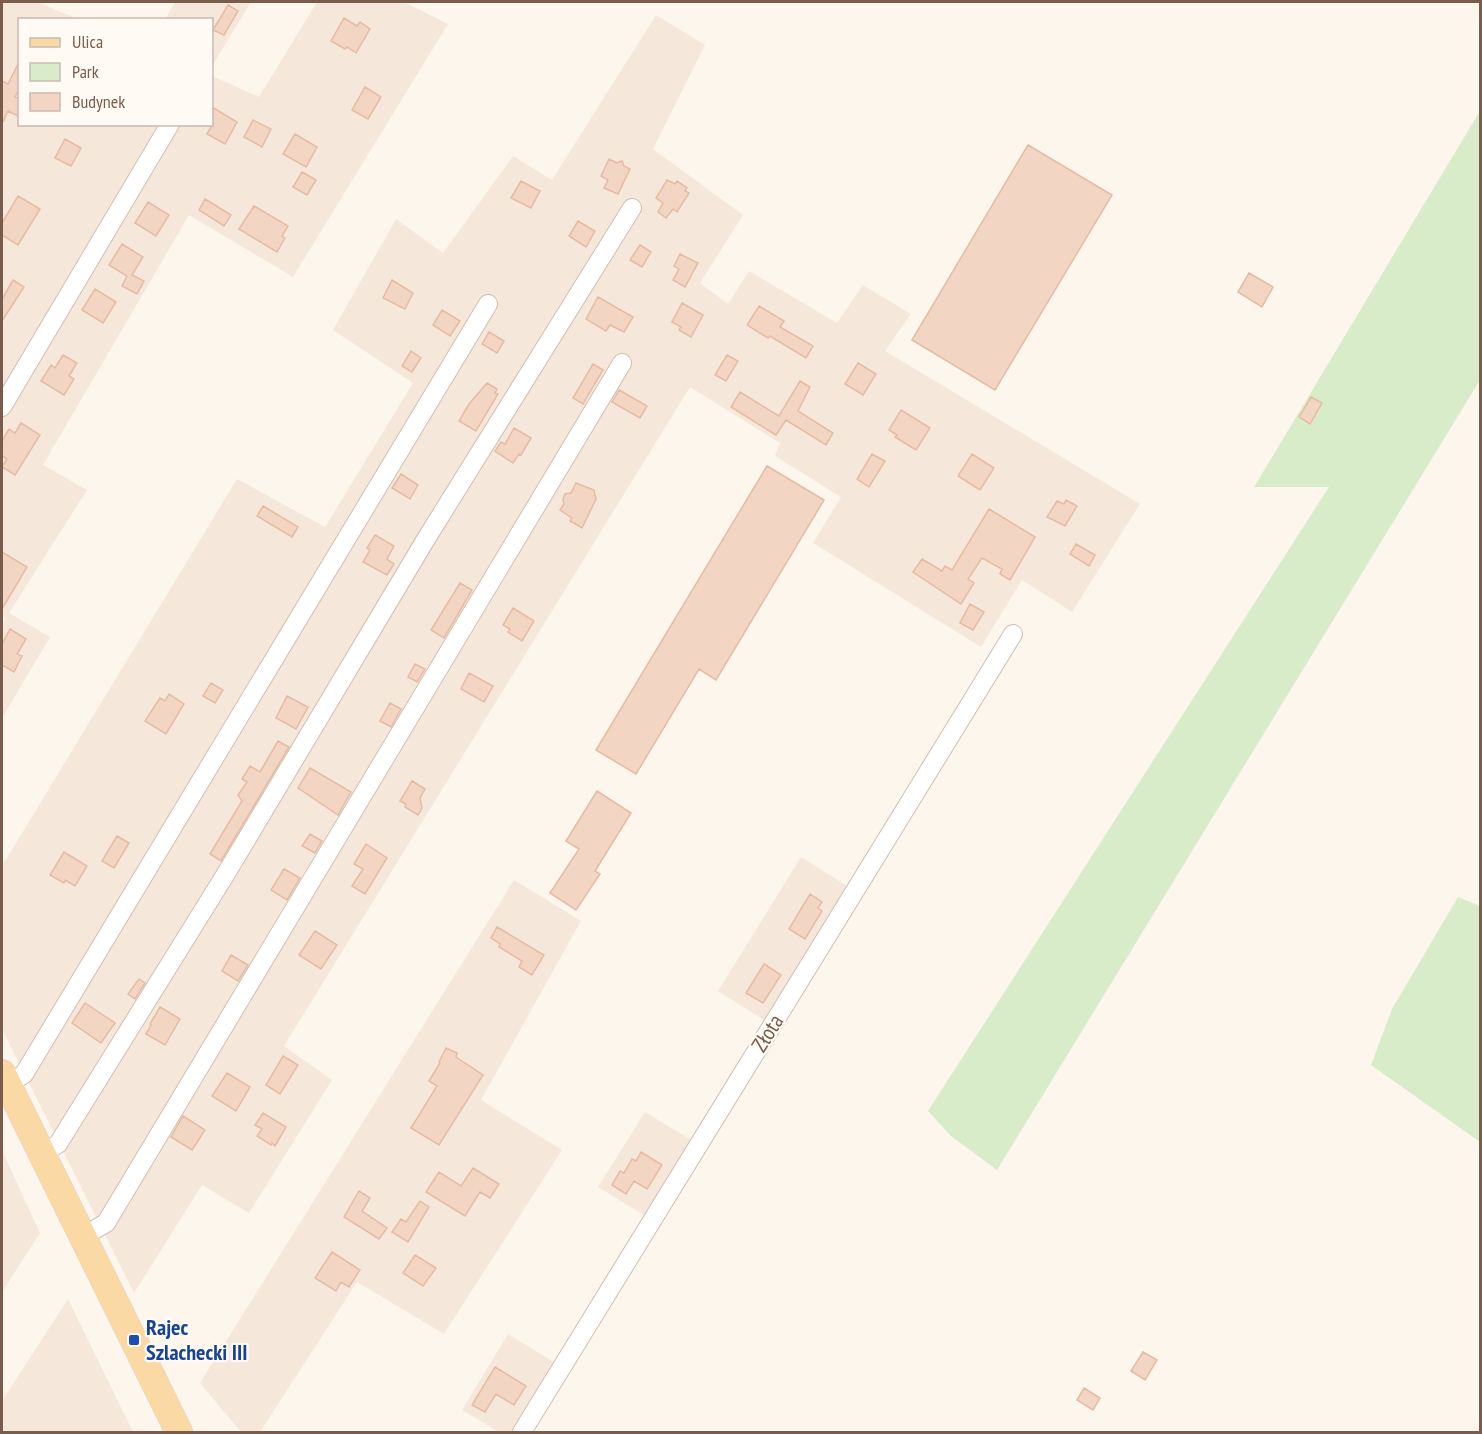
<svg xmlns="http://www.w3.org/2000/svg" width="1482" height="1434" viewBox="0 0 1482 1434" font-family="'PT Sans Narrow',sans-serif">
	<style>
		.residential { fill: #f5e8da }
		.green { fill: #d8ecc9 }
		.building { fill: #f3d5c3; stroke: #e6bba3; stroke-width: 1.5 }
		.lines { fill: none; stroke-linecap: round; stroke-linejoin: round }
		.minor-casing { stroke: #d1beb0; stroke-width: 20 }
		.primary-casing { stroke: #dad1cd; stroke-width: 28 }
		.minor { stroke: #fff; stroke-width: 18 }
		.primary { stroke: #fbd9a5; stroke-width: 27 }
		.transit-dot { fill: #1a4fb4; stroke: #fffaf3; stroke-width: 2 }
		.labels { text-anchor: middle; stroke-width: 4.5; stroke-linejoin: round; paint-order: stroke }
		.street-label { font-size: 22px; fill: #7a5c4d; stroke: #fffaf3 }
		.transit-label { font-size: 22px; font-weight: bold; fill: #164399; stroke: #fffaf3; text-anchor: start }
	</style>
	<rect width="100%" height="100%" fill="#fdf6ec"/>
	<path class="residential" d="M2,2h35l41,17 -58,1v104h192v-48l47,21 58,-95h87l44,22 -155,253 -104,-62 -146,250 44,25 -78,123 41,24 -48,81v-93l4,-7 -4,-3z
		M175,2h76l-39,64v-46h-47z
		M656,15l49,30 -52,104 90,66 -43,68 28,21 21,-33 88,52 26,-38 48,29 -26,37 255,153 -68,108 -50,-32 -41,67 -168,-104 28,-46 -66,-41 5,-13 -90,-56 -406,659 48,34 -83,133 -47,-28 -68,108 -132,-264v-163l235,-387 88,48 88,-144 -80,-53 63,-111 47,34 70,-97 39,24z
		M801,857l49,31 -83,134 -49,-31z
		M514,880l67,41 -100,179 81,50 -118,184 -87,-52 -97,150h-19l-41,-49z
		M645,1112l48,29 -46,76 -49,-30z
		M2,1150l38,83 -38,59z
		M68,1299l65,133h-131v-31z
		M508,1334l49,30 -42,68h-16l-37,-22z"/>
	<path class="green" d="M1480,111v269l-483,790 -46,-34 -23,-25 401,-624h-75z
		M1458,897l22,9v236l-109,-77 21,-56z"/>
	<path class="building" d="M228,5l10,6 -14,24 -11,-5z
		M344,18l13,8 3,-4 10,7 -14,24 -9,-6 -2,2 -14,-8z
		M20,60v27l-5,10 5,2v18l-12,-6 -6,13v-43l6,3z
		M365,87l16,10 -13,22 -16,-9z
		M212,107l25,15 -12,22 -18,-10 5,-9z
		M253,120l18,9 -9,18 -18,-10z
		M295,134l22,13 -11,20 -23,-13z
		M65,139l16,9 -10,18 -16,-8z
		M1028,145l84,50 -117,195 -83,-50z
		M609,159l8,4 5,-2 2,5 6,3 -12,25 -14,-6 4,-8 -7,-4z
		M302,172l14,8 -9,15 -14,-8z
		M667,180l8,4 2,-3 10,7 -2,3 4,2 -12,19 -4,-3 -7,9 -8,-6 5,-9 -7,-5z
		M521,181l19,10 -9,17 -20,-10z
		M18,196l22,13 -22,36 -16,-10v-12z
		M205,199l26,16 -7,11 -25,-16z
		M148,202l21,13 -13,21 -21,-13z
		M254,206l34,20 -6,10 3,2 -8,14 -38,-23z
		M578,221l17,10 -9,16 -17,-11z
		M122,244l21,13 -11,18 12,6 -7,13 -15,-8 5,-10 -18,-11z
		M640,245l11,7 -9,15 -12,-7z
		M680,254l18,9 -13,24 -12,-7 6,-11 -5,-3z
		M1249,273l24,14 -11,20 -24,-15z
		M13,280l11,7 -22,34v-22z
		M392,280l21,13 -8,16 -22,-11z
		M95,289l21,13 -13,21 -21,-13z
		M598,297l35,20 -9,15 -14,-7 -4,6 -20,-12z
		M682,303l21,12 -12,22 -12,-7 2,-3 -9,-5z
		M759,306l25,15 -4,6 33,19 -7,12 -36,-22 -2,2 -21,-13z
		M442,310l18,11 -10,15 -17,-11z
		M489,332l15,9 -7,12 -15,-9z
		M411,351l10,7 -9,14 -10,-6z
		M63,355l14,8 -8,13 5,3 -10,16 -23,-14 10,-16 4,3z
		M727,355l11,6 -12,20 -11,-6z
		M858,363l18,11 -13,21 -18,-11z
		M593,364l10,6 -20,34 -10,-6z
		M800,381l10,6 -12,24 35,22 -7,12 -40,-25 -10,15 -45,-28 9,-15 39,24z
		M487,383l10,6 -2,4 3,1 -22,37 -17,-10 10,-17z
		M619,390l28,16 -7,12 -28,-16z
		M1311,397l11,6 -12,21 -11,-7z
		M901,410l29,18 -14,22 -21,-13 2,-2 -8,-5z
		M21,423l19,12 -25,40 -13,-8 5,-8 -5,-3v-15l7,-12 6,4z
		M514,428l17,10 -10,17 -2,-1 -6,9 -18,-12 6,-9 4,2z
		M872,454l13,7 -16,26 -12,-8z
		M972,454l22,14 -14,22 -22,-14z
		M767,466l57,34 -108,180 -17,-11 -63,105 -40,-24z
		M401,474l17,11 -8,14 -18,-11z
		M576,483l18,7 2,9 -14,29 -12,-7 2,-3 -12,-8 4,-6 -1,-5 2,-5 6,-1z
		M1066,500l11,6 -12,20 -18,-9 10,-16 7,3z
		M263,506l35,21 -6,10 -35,-21z
		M989,509l46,28 -25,43 -10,-6 2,-5 -20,-11 -14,21 6,4 -13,21 -48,-32 9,-13 20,12 3,-5 7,4z
		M375,535l19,11 -7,13 7,5 -7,11 -24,-13 7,-12 -3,-2z
		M1076,544l19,11 -6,11 -19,-12z
		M2,552l25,15 -25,42z
		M460,583l12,7 -28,48 -13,-8z
		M970,604l14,8 -11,18 -13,-7z
		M513,608l21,13 -12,20 -14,-9 2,-3 -7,-4z
		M10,629l16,10 -9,15 5,2 -8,16 -12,-7v-21z
		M415,664l10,5 -8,13 -9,-5z
		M469,673l24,13 -9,16 -23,-13z
		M211,683l12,7 -8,13 -12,-7z
		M169,694l15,10 -18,30 -21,-13 15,-23 5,3z
		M287,696l21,11 -12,22 -20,-11z
		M390,703l11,6 -10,18 -11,-6z
		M278,741l11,6 -68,114 -11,-7 32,-53 -4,-6 9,-13 -5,-3 8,-13 10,6z
		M310,768l41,24 -13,23 -40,-27z
		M412,781l13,8 -5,9 2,10 -4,7 -13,-8 1,-3 -6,-3z
		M597,791l34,22 -36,58 5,3 -24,36 -26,-17 29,-44 -13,-8z
		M310,834l12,7 -7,12 -13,-7z
		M117,836l12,7 -15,25 -12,-7z
		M366,844l21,14 -22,36 -13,-8 11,-17 -9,-5z
		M64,852l23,14 -12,20 -10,-6 -1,3 -14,-8z
		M284,869l16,9 -13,22 -16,-10z
		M810,894l12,8 -4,6 4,3 -17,28 -16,-10z
		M497,927l47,28 -12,20 -13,-8 3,-6 -23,-14 1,-3 -9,-6z
		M315,931l22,14 -16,24 -22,-14z
		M231,955l17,10 -10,16 -16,-10z
		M764,964l17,11 -18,28 -17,-10z
		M139,979l6,4 -10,16 -7,-5z
		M85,1003l30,20 -14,20 -29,-20z
		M160,1007l20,12 -15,26 -19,-11 5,-9 -1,-1z
		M446,1048l11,5 -1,4 27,18 -44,70 -28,-17 26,-42 -8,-5 11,-18 -1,-1z
		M283,1056l15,9 -18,29 -14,-9z
		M227,1073l23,14 -14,24 -24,-15z
		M263,1113l23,14 -11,19 -3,-3 -1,2 -14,-9 5,-7 -7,-4z
		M183,1116l22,14 -13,20 -21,-13z
		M641,1152l21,13 -15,24 -13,-8 -8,13 -14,-9 8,-14 4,2 8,-14 4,2z
		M473,1168l26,16 -9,14 -10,-6 -15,24 -39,-24 13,-20 22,14z
		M359,1191l11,7 -8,13 25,17 -8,11 -35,-22z
		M420,1201l9,6 -21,35 -16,-10 9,-13 5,3z
		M332,1252l28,18 -11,17 -8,-5 -5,9 -21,-13z
		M415,1255l21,13 -13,18 -20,-13z
		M1143,1352l14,8 -12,20 -14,-9z
		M495,1367l31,19 -12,19 -18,-11 -11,18 -13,-7z
		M1084,1388l16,10 -7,12 -16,-10z"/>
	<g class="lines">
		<defs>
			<path id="minor" d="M2,407l168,-283
				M8,1085l16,-11 464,-770
				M41,1154l17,-10 169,-272 199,-333 206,-331
				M82,1237l24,-14 516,-860
				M522,1432l491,-798"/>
			<path id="primary" d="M2,1073l177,359"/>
		</defs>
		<use href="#minor" class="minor-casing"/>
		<use href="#primary" class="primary-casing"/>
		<use href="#minor" class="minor"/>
		<use href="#primary" class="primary"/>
	</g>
	<rect class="transit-dot" x="128" y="1334" width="12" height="12" rx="3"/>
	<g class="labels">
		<g class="street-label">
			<text transform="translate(767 1033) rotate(-58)" y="8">Złota</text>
		</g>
		<g class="transit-label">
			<text x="146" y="1335">Rajec<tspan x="146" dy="25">Szlachecki III</tspan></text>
		</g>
	</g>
	<rect width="1482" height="1434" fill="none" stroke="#7a5c4d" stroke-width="6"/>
	<rect x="18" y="18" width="195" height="108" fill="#fffaf3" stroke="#cabbb1" stroke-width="1.5"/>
	<rect x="30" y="38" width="30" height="9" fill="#fbd9a5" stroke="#cabbb1" stroke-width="1.5"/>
	<text x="72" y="48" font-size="18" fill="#7a5c4d">Ulica</text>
	<rect x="30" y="63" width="30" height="18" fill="#d8ecc9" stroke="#cabbb1" stroke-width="1.5"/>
	<text x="72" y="78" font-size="18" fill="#7a5c4d">Park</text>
	<rect x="30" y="93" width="30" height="18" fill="#f3d5c3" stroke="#cabbb1" stroke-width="1.5"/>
	<text x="72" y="108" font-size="18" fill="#7a5c4d">Budynek</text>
</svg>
